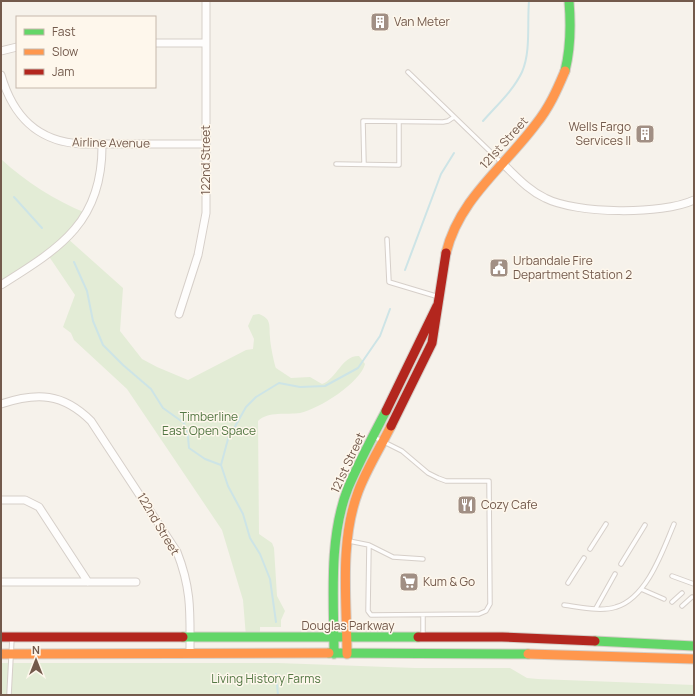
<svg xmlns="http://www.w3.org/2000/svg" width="695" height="696" viewBox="0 0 695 696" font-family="Manrope,sans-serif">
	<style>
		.green { fill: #e3ecd6 }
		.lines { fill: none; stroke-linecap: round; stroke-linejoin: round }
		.stream { stroke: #cde4e6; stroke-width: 2 }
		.lane-casing { stroke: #d6cfc9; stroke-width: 5.5 }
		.street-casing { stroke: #d6cfc9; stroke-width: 9 }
		.fast-casing { stroke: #d5cec8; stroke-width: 11 }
		.slow-casing { stroke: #d5cec8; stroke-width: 11 }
		.jam-casing { stroke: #d5cec8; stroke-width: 11 }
		.lane { stroke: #fefdfc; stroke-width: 3.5 }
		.street { stroke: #fefdfc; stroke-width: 7 }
		.fast { stroke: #63d668; stroke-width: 9 }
		.slow { stroke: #ff974d; stroke-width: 9 }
		.jam { stroke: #b3261e; stroke-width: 9 }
		.labels { text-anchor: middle; stroke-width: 3; stroke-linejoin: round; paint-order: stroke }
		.poi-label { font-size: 12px; fill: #735a4c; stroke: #fef7ec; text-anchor: start }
		.street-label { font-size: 12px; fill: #735a4c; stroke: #fef7ec }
		.park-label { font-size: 12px; fill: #547844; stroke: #fef7ec }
	</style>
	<rect width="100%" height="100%" fill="#f6f2eb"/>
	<path class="green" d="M1,159c25,23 53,41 85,54l-19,25 56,50 -3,43 22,28 15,8 31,13 58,-30 7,-1 1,-10 -6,-13 5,-11 6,-1c13,5 10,12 11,23 0,6 4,26 6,31l15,10 19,-1 12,7c15,-5 20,-29 37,-28l6,8c-5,19 -46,45 -65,49 -13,2 -32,-2 -42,8l1,113 13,9 2,5 3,48 8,15 -4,9v7h-21v10h-14l-3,-37 -21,-70 -95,-141 -53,-49 -3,-7 -8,-6 12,-32 -27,-40 -47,30z
		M1,663h277l137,5h95l17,10 11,1 156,6v10h-693z"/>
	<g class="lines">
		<path class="stream" d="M483,121c13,-15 30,-30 39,-49 9,-20 5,-49 7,-71
			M14,197l28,31
			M74,262l13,29 6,30 10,24 20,20 28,24 12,19 21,15 4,14 1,11 16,11 16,6
			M405,270l36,-96 13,-21
			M276,622l-6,-43 -10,-25 -10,-16 -7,-24 -15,-28 -7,-21 7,-26 18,-32 10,-10 23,-14 21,4 25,-1 33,-18 22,-32 10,-27
			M276,674l2,21"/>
		<defs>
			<path id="lane" d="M408,72l94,91
				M336,164l63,1v-43
				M364,164l-1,-43 80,1 5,-1 6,-4
				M387,239l2,43 50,15
				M349,541l20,4 24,12 30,2
				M369,545l-1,66 3,4 108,-1 7,-3 4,-7 -1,-123h-43l-8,-3 -10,-5 -26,-22 -28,-14
				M590,549l16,-25
				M621,564l24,-39
				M672,576l22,8
				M568,583l16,-25
				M641,589l23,10
				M672,602l10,-9
				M564,605c16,2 37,7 52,2 31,-9 47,-57 58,-83
				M682,606l10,-9
				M596,608l19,-34
				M423,636v-21
				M9,695l3,-57"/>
			<path id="street" d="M155,43h51
				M1,51l16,-4
				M1,75c12,41 36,67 81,69h124
				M502,163c14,13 26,27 43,35 31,16 117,17 149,2
				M1,285c59,-37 102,-63 101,-141
				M179,314l19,-59 8,-42v-212
				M1,404c36,-12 62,-11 90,17l86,131c15,38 13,62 13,102
				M1,500h24l14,7 49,75
				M1,582h135"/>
			<path id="fast" d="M565,71c6,-24 6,-46 4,-70
				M183,637h235
				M595,641l99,5
				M329,653l199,1
				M334,654c0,-54 -6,-115 14,-166 11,-26 25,-52 38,-77"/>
			<path id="slow" d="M446,253c13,-54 58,-86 90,-129 13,-16 21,-34 29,-53
				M1,654l328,-1
				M347,654c0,-52 -8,-111 11,-162 8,-22 22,-44 33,-66
				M528,654l166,5"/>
			<path id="jam" d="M386,411l51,-105
				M391,426l41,-83 14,-90
				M1,637h182
				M418,637h84l93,4"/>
		</defs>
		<use href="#lane" class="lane-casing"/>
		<use href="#street" class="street-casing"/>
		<use href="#fast" class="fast-casing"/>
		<use href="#slow" class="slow-casing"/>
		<use href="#jam" class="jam-casing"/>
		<use href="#lane" class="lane"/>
		<use href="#street" class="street"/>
		<use href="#fast" class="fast"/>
		<use href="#slow" class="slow"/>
		<use href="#jam" class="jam"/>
	</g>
	<defs>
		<symbol id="building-square" viewBox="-11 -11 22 22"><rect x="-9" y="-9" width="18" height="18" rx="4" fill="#a18f84" stroke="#fef7ec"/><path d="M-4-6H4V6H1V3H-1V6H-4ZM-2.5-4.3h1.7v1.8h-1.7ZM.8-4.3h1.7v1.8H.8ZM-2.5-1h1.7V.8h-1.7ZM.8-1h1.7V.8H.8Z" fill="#fff"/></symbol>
		<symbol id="civic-square" viewBox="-11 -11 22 22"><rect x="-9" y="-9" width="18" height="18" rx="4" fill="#a18f84" stroke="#fef7ec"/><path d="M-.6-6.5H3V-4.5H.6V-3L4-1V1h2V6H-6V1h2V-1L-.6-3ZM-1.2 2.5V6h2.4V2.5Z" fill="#fff"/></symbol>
		<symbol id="restaurant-square" viewBox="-11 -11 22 22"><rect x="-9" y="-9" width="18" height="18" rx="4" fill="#a18f84" stroke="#fef7ec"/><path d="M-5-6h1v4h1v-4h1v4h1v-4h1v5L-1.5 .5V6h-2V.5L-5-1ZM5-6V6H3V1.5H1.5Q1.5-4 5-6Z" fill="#fff"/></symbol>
		<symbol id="supermarket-square" viewBox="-11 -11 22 22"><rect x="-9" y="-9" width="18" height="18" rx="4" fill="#a18f84" stroke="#fef7ec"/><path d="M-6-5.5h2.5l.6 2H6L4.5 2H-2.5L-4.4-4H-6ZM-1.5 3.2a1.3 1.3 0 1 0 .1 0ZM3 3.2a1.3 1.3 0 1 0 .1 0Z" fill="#fff"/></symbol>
	</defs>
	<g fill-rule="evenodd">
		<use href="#building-square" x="369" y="11" width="22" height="22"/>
		<use href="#building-square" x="634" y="123" width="22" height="22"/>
		<use href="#civic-square" x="488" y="257" width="22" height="22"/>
		<use href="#restaurant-square" x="456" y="494" width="22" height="22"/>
		<use href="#supermarket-square" x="398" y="571" width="22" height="22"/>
	</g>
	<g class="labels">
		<g class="poi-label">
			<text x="394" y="26">Van Meter</text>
			<text x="631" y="131" text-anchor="end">Wells Fargo<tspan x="631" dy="14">Services II</tspan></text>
			<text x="513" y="265">Urbandale Fire<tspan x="513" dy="14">Department Station 2</tspan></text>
			<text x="481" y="509">Cozy Cafe</text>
			<text x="423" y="586">Kum &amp; Go</text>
		</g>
		<g class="street-label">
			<text transform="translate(111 143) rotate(1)" y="4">Airline Avenue</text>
			<text transform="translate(504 143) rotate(-48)" y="4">121st Street</text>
			<text transform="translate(206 160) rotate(-90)" y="4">122nd Street</text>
			<text transform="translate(348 463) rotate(-65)" y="4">121st Street</text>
			<text transform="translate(158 524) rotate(59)" y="4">122nd Street</text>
			<text x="348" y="630">Douglas Parkway</text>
		</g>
		<g class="park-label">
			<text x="209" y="421">Timberline<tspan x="209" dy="14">East Open Space</tspan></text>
			<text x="266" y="683">Living History Farms</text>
		</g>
	</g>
	<rect width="695" height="696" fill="none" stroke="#735a4c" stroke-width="4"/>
	<rect x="16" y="16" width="140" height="72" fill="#fef7ec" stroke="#c6b8ac"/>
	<rect x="24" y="29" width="20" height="6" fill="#63d668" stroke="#c6b8ac"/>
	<text x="52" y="36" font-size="12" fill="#735a4c">Fast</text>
	<rect x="24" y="49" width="20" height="6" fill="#ff974d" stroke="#c6b8ac"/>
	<text x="52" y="56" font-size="12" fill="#735a4c">Slow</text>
	<rect x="24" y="69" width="20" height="6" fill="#b3261e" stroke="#c6b8ac"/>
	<text x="52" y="76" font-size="12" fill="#735a4c">Jam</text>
	<g transform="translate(36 660)" stroke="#fef7ec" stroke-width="3" paint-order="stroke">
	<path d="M0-3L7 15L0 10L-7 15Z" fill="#735a4c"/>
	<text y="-6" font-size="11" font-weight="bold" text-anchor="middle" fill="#735a4c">N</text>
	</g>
</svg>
